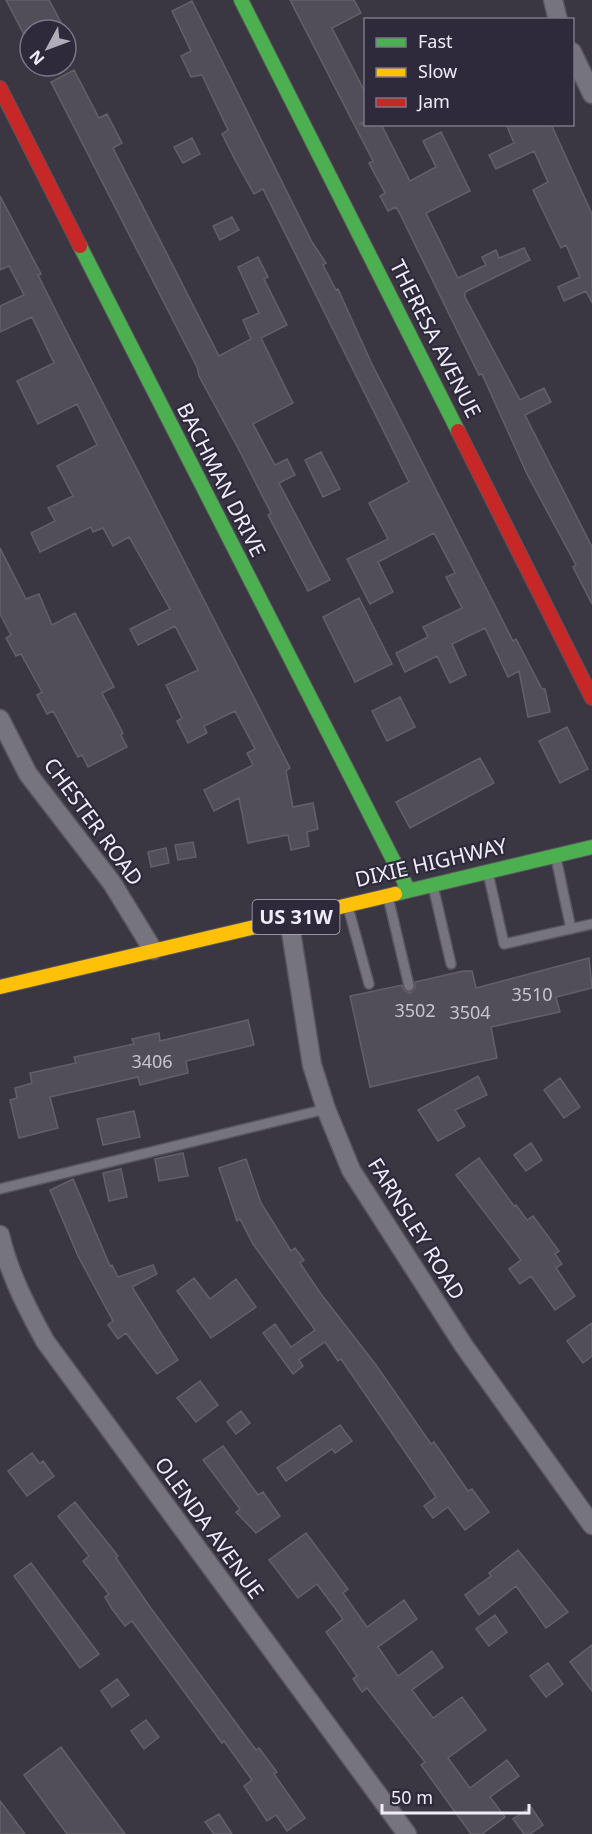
<svg xmlns="http://www.w3.org/2000/svg" width="592" height="1834" viewBox="0 0 592 1834" font-family="'Noto Sans',sans-serif">
	<style>
		.building { fill: #514e59; stroke: #63606a; stroke-width: 1.5 }
		.lines { fill: none; stroke-linecap: round; stroke-linejoin: round }
		.lane-casing { stroke: #58555e; stroke-width: 12 }
		.street-casing { stroke: #58555e; stroke-width: 21 }
		.fast-casing { stroke: #58555e; stroke-width: 16 }
		.slow-casing { stroke: #58555e; stroke-width: 16 }
		.jam-casing { stroke: #58555e; stroke-width: 16 }
		.lane { stroke: #76747e; stroke-width: 9 }
		.street { stroke: #76747e; stroke-width: 18 }
		.fast { stroke: #4caf50; stroke-width: 14 }
		.slow { stroke: #ffc107; stroke-width: 14 }
		.jam { stroke: #c62828; stroke-width: 14 }
		.labels { text-anchor: middle; stroke-width: 4.5; stroke-linejoin: round; paint-order: stroke }
		.number-label { font-size: 18px; fill: #c8c4d0 }
		.shield { fill: #2e293b; stroke: #b5b2bf; stroke-width: 1.5 }
		.shield-label { font-size: 20px; font-weight: bold; fill: #efecf8 }
		.street-label { font-size: 21px; fill: #efecf8; stroke: #2e293b }
	</style>
	<rect width="100%" height="100%" fill="#3a3742"/>
	<path class="building" d="M6,0h43l16,30h-35v16z
		M290,0h64l7,13 -29,15 34,66v27l-7,3h22l29,57 26,-14 -13,-26 18,-9 29,59 -44,22 32,65 28,-13 -4,-8 14,-7 3,8 25,-10 6,12 -65,32v5l55,103 24,-12 7,14 -26,13 67,132v57l-19,-37 3,-2 -49,-91 -45,-100 -3,1 -79,-161 -4,-7 -8,4 -8,-15 5,-3 -16,-30 4,-2z
		M192,1l120,241 14,21 -3,2 13,25 2,-1 33,73 142,279 3,-2 26,50h3l5,23 -22,5 -9,-46 -11,6 -23,-49 -33,16 14,31 -16,8 -13,-27 -32,16 -9,-19 32,-16 -5,-10 39,-19 -16,-31 9,-4 -21,-40 -56,29 15,30 -23,12 -23,-45 41,-20 -19,-36 40,-21 -146,-293 -9,5 -20,-36 -12,-24 6,-4 -26,-55 -11,2 -10,-21 10,-5 -19,-40z
		M74,70l25,48 8,-4 15,29 -9,5 106,208 32,-17 -8,-19 16,-7 -21,-46 20,-10 10,20 -4,2 23,46 -26,13 32,65 -40,21 22,41 12,-6 8,16 -16,8 51,97 -22,11 -40,-76 3,-2 -32,-63 -40,-74 -2,-9 -146,-285z
		M506,124h45l41,90v89l-6,-12 -22,10 -6,-14 22,-10 -14,-32 -5,3 -28,-58 15,-8 -14,-31 -38,18 -7,-14 25,-12z
		M192,138l8,16 -17,9 -9,-16z
		M0,196l41,78 -3,1 23,46 229,447 -4,3 7,36 20,-4 5,26 -11,3 2,14 -18,4 -3,-15 -40,8 -9,-45 -25,13 -10,-21 49,-25 -6,-12 8,-4 -20,-38 -31,15 3,7 -19,10 -11,-22 5,-3 -16,-33 32,-15 -23,-44 -37,19 -8,-16 40,-20 -41,-72 -16,9 -10,-18 -10,4 -2,-5 -51,25 -9,-19 24,-12 -7,-13 25,-12 -16,-30 40,-21 -20,-41 -39,20 -21,-43 37,-18 -22,-46 -32,15v-26l24,-11 -15,-29 -9,4z
		M232,217l7,13 -19,10 -7,-14z
		M321,452l19,37 -17,8 -18,-37z
		M0,548l26,51 13,-5 13,31 23,-12 39,74 -12,6 21,40 -2,2 6,12 -39,20 -6,-12 -4,2 -25,-46 -6,3 -10,-19 5,-3 -21,-38 -5,2 -10,-18 5,-3 -11,-21z
		M359,598l33,66 -37,18 -32,-65z
		M400,697l15,30 -28,14 -15,-30z
		M567,727l21,42 -28,14 -21,-42z
		M480,758l14,25 -84,45 -14,-26z
		M193,842l3,15 -18,3 -3,-15z
		M166,848l3,15 -18,4 -3,-15z
		M589,958l3,30 -36,9 4,15 -69,15 6,31 -127,29 -20,-91 52,-11 3,6 5,2 5,-5v-6l48,-11h9l4,17z
		M248,1020l6,25 -68,16 2,12 -48,12 -2,-8 -88,20 8,31 -39,10 -9,-38 7,-2 -2,-10 17,-5 -2,-10 46,-10 -2,-6 60,-13 -2,-5 27,-6 1,8z
		M478,1076l9,19 -32,15 10,16 -27,15 -20,-31z
		M560,1078l20,29 -16,11 -20,-28z
		M134,1111l6,26 -37,8 -6,-26z
		M531,1143l11,17 -16,11 -12,-16z
		M183,1153l5,23 -29,5 -4,-22z
		M479,1158l35,48 2,-1 11,15 6,-4 26,35 -4,3 7,10 -6,4 19,28 -20,14 -24,-34 -11,8 -11,-15 12,-9 -65,-85z
		M246,1159l15,44 30,48 4,-3 9,12 -4,3 21,31 55,71 55,79 3,-2 34,49 4,-2 17,23 -24,18 -17,-23 -15,11 -9,-12 12,-9 -95,-138 -3,2 -13,-19 -26,18 4,6 -10,8 -30,-41 12,-9 16,23 24,-17 -62,-86 -13,-25 -3,2 -18,-53z
		M121,1169l6,28 -18,4 -6,-28z
		M73,1179l37,87 2,-1 6,12 35,-12 4,9 -25,13 46,73 -21,14 -31,-41 -8,6 -10,-14 5,-4 -35,-65 -28,-66z
		M194,1278l16,21 26,-20 20,28 -45,31 -34,-47z
		M592,1323v33l-9,7 -16,-22z
		M200,1381l18,24 -22,17 -19,-24z
		M241,1411l9,12 -14,11 -9,-12z
		M340,1425l12,16 -17,12 -3,-4 -46,32 -9,-13z
		M223,1446l35,49 5,-3 17,24 -24,17 -20,-21 4,-3 -37,-49z
		M32,1453l8,11 3,-3 11,15 -27,20 -19,-25z
		M75,1502l43,54 -2,2 34,49 106,143 3,-2 18,24 -3,2 31,44 -18,13 -11,-16 -9,6 -23,-35 8,-6 -28,-39 -2,2 -90,-122 -7,5 -13,-17 -7,-12 4,-3 -26,-33 6,-5 -31,-40z
		M306,1533l42,56 -5,4 24,34 37,-27 13,19 -39,28 20,29 34,-25 11,16 -31,23 21,28 29,-21 24,33 -38,28 22,30 37,-28 12,16 -29,21 15,20 -23,17h-11l-50,-69 4,-3 -58,-74 -5,4 -9,-13 4,-3 -31,-44 17,-13 -26,-35 -19,14 -29,-38z
		M518,1550l50,62 -22,16 -30,-42 -37,29 -14,-20 26,-19 -2,-3z
		M31,1563l68,91 -19,14 -66,-92z
		M495,1615l12,17 -18,14 -13,-17z
		M592,1645v46l-22,-29z
		M548,1663l15,21 -17,13 -16,-21z
		M117,1679l12,16 -17,12 -11,-16z
		M146,1720l13,17 -15,12 -13,-18z
		M61,1747l24,33 40,54h-58l-43,-59z
		M0,1801l25,33h-25z
		M531,1807l12,18 -13,9h-6l-11,-15z
		M219,1814l13,20h-18l-9,-12z"/>
	<g class="lines">
		<defs>
			<path id="lane" d="M556,858l15,71
				M488,873l16,71 88,-20
				M433,886l18,78
				M388,897l21,89
				M348,907l21,77
				M0,1189l326,-80"/>
			<path id="street" d="M553,0l5,20
				M572,52l20,42
				M0,719l28,55 84,109 41,67
				M289,919l23,146 14,44 25,61 113,176 128,179
				M0,1235c9,38 26,71 45,106l362,493"/>
			<path id="fast" d="M241,0l217,431
				M80,246l328,643
				M395,894l197,-47"/>
			<path id="slow" d="M0,987l395,-93"/>
			<path id="jam" d="M0,88l80,158
				M458,431l134,267"/>
		</defs>
		<use href="#lane" class="lane-casing"/>
		<use href="#street" class="street-casing"/>
		<use href="#fast" class="fast-casing"/>
		<use href="#slow" class="slow-casing"/>
		<use href="#jam" class="jam-casing"/>
		<use href="#lane" class="lane"/>
		<use href="#street" class="street"/>
		<use href="#fast" class="fast"/>
		<use href="#slow" class="slow"/>
		<use href="#jam" class="jam"/>
	</g>
	<g class="labels">
		<g class="number-label">
			<text x="532" y="1001">3510</text>
			<text x="415" y="1017">3502</text>
			<text x="470" y="1019">3504</text>
			<text x="152" y="1068">3406</text>
		</g>
		<rect class="shield" x="252.5" y="900" width="87" height="34" rx="4.5"/>
		<g class="shield-label">
			<text x="296" y="924">US 31W</text>
		</g>
		<g class="street-label">
			<text transform="translate(435 339) rotate(63)" y="7">THERESA AVENUE</text>
			<text transform="translate(221 480) rotate(63)" y="7">BACHMAN DRIVE</text>
			<text transform="translate(93 822) rotate(54)" y="7">CHESTER ROAD</text>
			<text transform="translate(431 863) rotate(-13)" y="7">DIXIE HIGHWAY</text>
			<text transform="translate(416 1229) rotate(58)" y="7">FARNSLEY ROAD</text>
			<text transform="translate(209 1528) rotate(54)" y="7">OLENDA AVENUE</text>
		</g>
	</g>
	<rect x="364" y="18" width="210" height="108" fill="#2e293b" stroke="#7b7787" stroke-width="1.5"/>
	<rect x="376" y="38" width="30" height="9" fill="#4caf50" stroke="#7b7787" stroke-width="1.5"/>
	<text x="418" y="48" font-size="18" fill="#efecf8">Fast</text>
	<rect x="376" y="68" width="30" height="9" fill="#ffc107" stroke="#7b7787" stroke-width="1.5"/>
	<text x="418" y="78" font-size="18" fill="#efecf8">Slow</text>
	<rect x="376" y="98" width="30" height="9" fill="#c62828" stroke="#7b7787" stroke-width="1.5"/>
	<text x="418" y="108" font-size="18" fill="#efecf8">Jam</text>
	<g transform="translate(48 48) rotate(229)"><circle r="28" fill="#2e293b" stroke="#7b7787" stroke-width="1.5"/>
	<path d="M0-4.5L10 22L0 15L-10 22Z" fill="#b0adb8"/>
	<text y="-9" font-size="16" font-weight="bold" text-anchor="middle" fill="#efecf8">N</text>
	</g>
	<path d="M382 1804v9h147v-9" fill="none" stroke="#efecf8" stroke-width="3"/>
	<text x="391" y="1804" font-size="18" fill="#efecf8" stroke="#2e293b" stroke-width="4.5" paint-order="stroke">50 m</text>
</svg>
